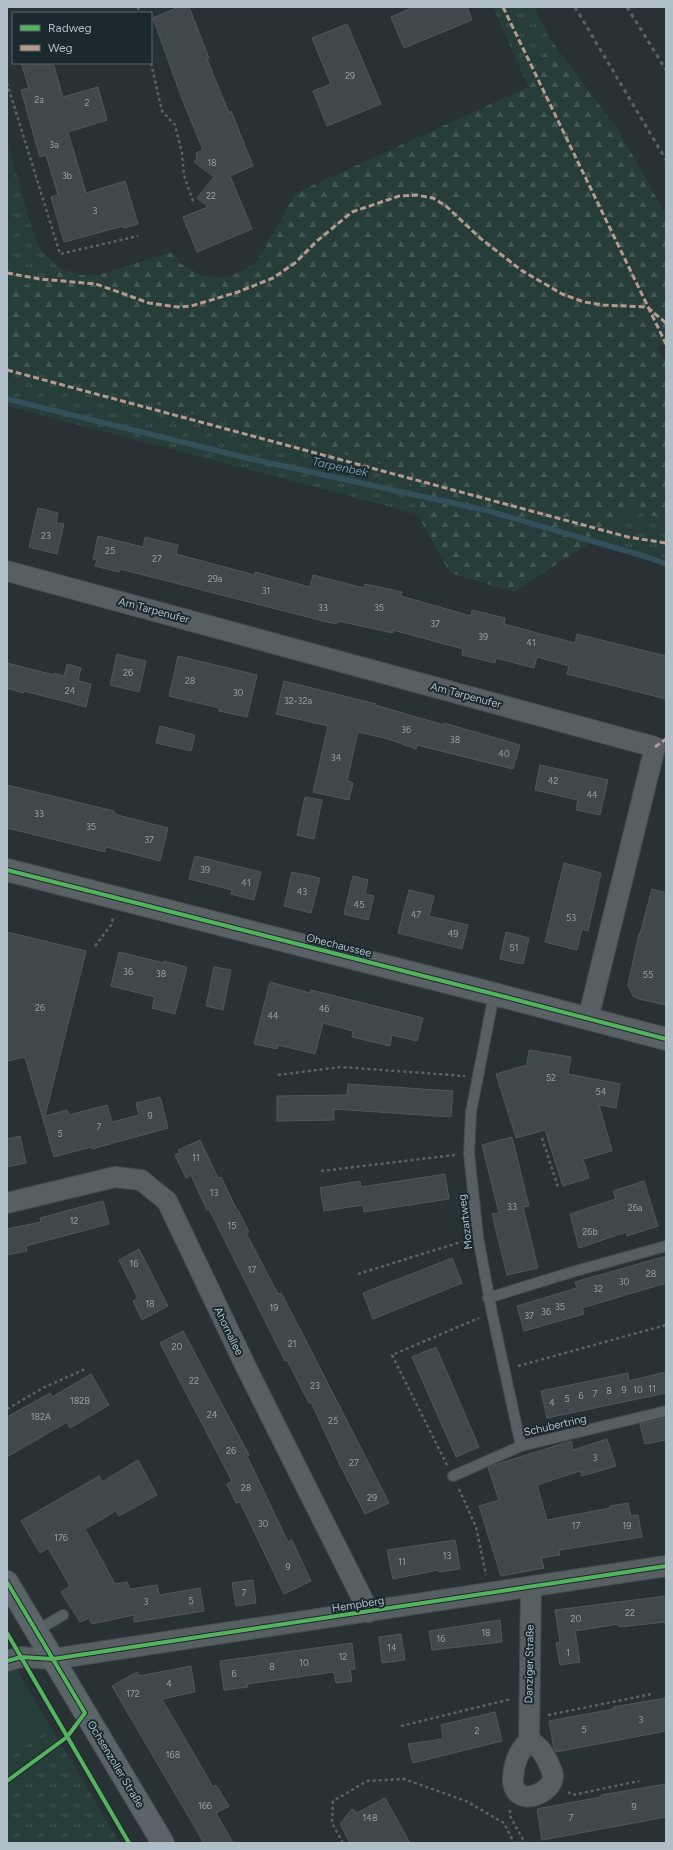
<svg xmlns="http://www.w3.org/2000/svg" width="673" height="1850" viewBox="0 0 673 1850" font-family="Figtree,sans-serif">
	<style>
		.grass { fill: #273d39 }
		.forest { fill: url(#forest-firs) }
		.park { fill: url(#park-tufts) }
		.lines { fill: none; stroke-linecap: round; stroke-linejoin: round }
		.stream { stroke: #324f5c; stroke-width: 5.5 }
		.building { fill: #40484b; stroke: #4f585c }
		.lane-casing { stroke: #464c4f; stroke-width: 12 }
		.street-casing { stroke: #464c4f; stroke-width: 22 }
		.secondary-casing { stroke: #464c4f; stroke-width: 24 }
		.primary-casing { stroke: #454d51; stroke-width: 24 }
		.path { stroke: #5a6467; stroke-width: 2.5; stroke-dasharray: 3 3; stroke-linecap: butt }
		.lane { stroke: #575f63; stroke-width: 10 }
		.street { stroke: #575f63; stroke-width: 20 }
		.secondary { stroke: #5b6468; stroke-width: 22 }
		.primary { stroke: #596165; stroke-width: 22 }
		.rail { stroke: #5b6266; stroke-width: 3; stroke-dasharray: 4 4; stroke-linecap: butt }
		.quiet { stroke: #b69a8f; stroke-width: 3; stroke-dasharray: 6 3; stroke-linecap: butt }
		.cycleway-casing { stroke: #1b292f; stroke-width: 6 }
		.cycleway { stroke: #56b35d; stroke-width: 4 }
		.labels { text-anchor: middle; stroke-width: 4; stroke-linejoin: round; paint-order: stroke }
		.number-label { font-size: 9px; fill: #94a1a8 }
		.street-label { font-size: 11px; fill: #b0bfc7; stroke: #1b292f }
		.water-label { font-size: 12px; font-style: italic; fill: #6994a6; stroke: #1b292f }
	</style>
	<defs>
		<pattern id="forest-firs" width="22" height="20" patternUnits="userSpaceOnUse"><rect width="22" height="20" fill="#273d39"/><path d="M5 1l3.5 6h-7zM16 11l3.5 6h-7z" fill="#445754"/></pattern>
		<pattern id="park-tufts" width="24" height="20" patternUnits="userSpaceOnUse"><rect width="24" height="20" fill="#273d39"/><path d="M3 7l-1-3M5 7V3M7 7l1-3M15 17l-1-3M17 17v-4M19 17l1-3" fill="none" stroke="#445754"/></pattern>
	</defs>
	<rect width="100%" height="100%" fill="#283134"/>
	<path class="grass" d="M17,1669l35,60 -45,28v-85z"/>
	<path class="forest" d="M551,40l69,93 46,82v128l-9,5 9,15v156l-36,-8 -40,32 -76,49 -64,-19 -33,-59 -7,-42 -403,-107v-84l31,5 22,-17 20,6h17l75,-23 8,11 22,13 12,1h13l17,-7 13,-9 39,-68 232,-106z"/>
	<path class="park" d="M493,7h41l17,33 -23,47z
		M7,142l28,96 6,12 19,19 -22,17 -31,-5z
		M7,365l403,107 7,42 -410,-108z
		M630,511l36,8v43l-76,-19z
		M52,1729l68,114h-113v-86z"/>
	<g class="lines">
		<path class="stream" d="M7,399l244,60 238,52 158,46 19,7"/>
	</g>
	<path class="building" d="M179,7h10l20,51 -2,1 22,54 2,-2 22,55 -23,10 22,53 -55,23 -14,-35 25,-10 -11,-9 17,-21 -20,-15 3,-4 -1,-5 7,-3 -22,-54 -28,-78z
		M414,7h53l5,13 -68,28 -13,-31z
		M347,24l34,80 -54,22 -14,-35 18,-7 -19,-46z
		M21,63h32l10,34 35,-10 9,33 -39,12 18,61 39,-12 13,43 -14,4 -1,-2 -59,16 -13,-45 7,-2 -12,-40 -6,2 -19,-67 8,-2z
		M38,508l20,5 -2,10 8,1 -7,30 -28,-7z
		M98,536l45,11 2,-10 33,8 -2,9 79,21v-3l55,15 3,-12 51,13 1,-4 37,8 -1,4 70,20 1,-6 33,8 -1,6 71,19 2,-9 89,22v43l-99,-25 2,-8 -32,-9 -3,11 -38,-10 -1,5 -33,-8 1,-6 -70,-19v3l-55,-12 -1,3 -10,-2 -207,-53 -1,3 -24,-6 2,-6 -4,-1z
		M117,654l29,7 -7,31 -29,-7z
		M178,656l79,19 -10,42 -28,-6v-3l-50,-12z
		M7,663l47,12v-2l10,3 3,-12 14,4 -3,13 13,3 -5,23 -62,-16 -1,2 -16,-5z
		M284,681l92,23 -1,1 69,20v-2l76,22 -7,24 -96,-24 -1,4 -28,-10 -30,-7 -11,49 6,2 -4,17 -36,-8 15,-66 -52,-12z
		M160,726l35,9 -4,16 -35,-8z
		M540,765l68,15 -8,35 -24,-5 2,-10 -43,-10z
		M7,785l107,26v3l54,14 -8,33 -54,-14 -1,5 -98,-24z
		M305,797l17,3 -8,39 -17,-4z
		M195,856l66,16 -7,28 -23,-6 1,-4 -43,-11z
		M564,863l37,10 -13,58 -6,-2 -5,21 -32,-8z
		M292,872l28,6 -9,35 -27,-7z
		M353,876l15,4 -3,14 9,2 -6,24 -24,-6z
		M652,889l14,4v112l-27,-6 -6,-3 -5,-11 11,-52 1,1z
		M409,890l25,6 -5,20 39,9 -6,24 -64,-16z
		M7,932l79,19 -41,165 22,-6 2,5 38,-10 5,17 27,-7 -3,-12 24,-6 8,31 -76,21 -1,-2 -37,10 -29,-100 -18,4z
		M506,932l23,6 -6,26 -23,-5z
		M119,952l45,11v-2l23,6 -12,47 -23,-6 3,-11 -44,-11z
		M214,967l17,3 -8,40 -17,-4z
		M270,982l40,11 1,-3 112,28 -6,23 -25,-6 -2,11 -38,-9 1,-6 -30,-8 -8,31 -37,-9 -1,4 -23,-5z
		M529,1050l42,7 -3,17 52,10 -4,24 -17,-3 13,46 -29,8 6,19 -26,8 -18,-56 -29,8 -20,-64 31,-9z
		M348,1084l105,7 -2,26 -117,-8v11l-57,1v-25l70,-1z
		M20,1136l6,27 -19,4v-28z
		M512,1137l17,69 -6,1 15,61 -31,7 -15,-61 7,-1 -17,-68z
		M200,1140l18,38 3,-1 16,33h1l11,22 -3,1 32,61 3,-1 18,34 90,176 -24,11 -28,-55 -26,-57 -2,1 -22,-43 -2,1 -76,-152 -2,1 -16,-35 -5,3 -11,-23 5,-2 -2,-3z
		M445,1174l4,25 -85,13 -1,-7 -39,6 -4,-23 40,-7 1,6z
		M644,1181l14,45 -31,10 -1,-4 -47,16 -9,-34 46,-15 -3,-8z
		M103,1201l6,23 -83,22 1,5 -20,4v-26l34,-7 -1,-4z
		M139,1249l29,57 -26,14 -9,-19 5,-3 -19,-38z
		M666,1256v27l-84,25 2,6 -60,17 -7,-25 60,-18 -2,-6z
		M452,1258l10,25 -89,36 -10,-26z
		M183,1331l66,124 -2,1 41,86 4,-2 19,41 -27,13 -44,-92 -4,1 -9,-19 5,-3 -72,-138z
		M436,1347l43,100 -23,10 -44,-100z
		M666,1372v21l-119,25 -6,-27 87,-18 1,8z
		M91,1374l18,31 -39,23 -3,-6 -60,35v-40l43,-24 2,4z
		M666,1418v22l-21,4 -5,-20z
		M607,1439l9,27 -34,10 -2,-5 -43,14 10,35 63,-12v-2l18,-3 3,13 7,-1 4,22 -83,13 1,5 -19,3 3,10 -43,8 -22,-70 20,-6 -11,-33 83,-26 2,9z
		M138,1460l19,35 -38,21 -3,-5 -31,18 30,55 12,-2 3,7 27,-4 2,10 41,-7 4,23 -70,11v-7l-42,9 -3,-6 -9,4 -19,-30 9,-6 -22,-38 -8,5 -19,-32 78,-45 3,6z
		M455,1540l5,29 -21,3 -1,-2 -45,9 -6,-29z
		M253,1580l3,23 -20,3 -4,-23z
		M666,1596v26l-47,5v-3l-44,7 5,31 -20,3 -4,-22 4,-1 -5,-32z
		M500,1620l2,22 -70,8 -3,-19z
		M401,1634l4,26 -23,3 -3,-26z
		M352,1643l3,26h-5l2,12 -16,2 -2,-11 -87,12 1,3 -24,3 -4,-29z
		M191,1666l4,26 -33,7 51,88 3,-2 13,21 -13,7 17,30h-29l-92,-157 25,-14 2,4z
		M666,1698v33l-110,21 -2,-3 -5,-28 65,-12 -1,-2z
		M495,1712l7,29 -89,22 -5,-19 35,-5 -2,-14z
		M666,1784v33l-124,23 -5,-31 64,-12v-2z
		M385,1798l25,45h-60l-10,-19 12,-15 5,4z"/>
	<g class="lines">
		<defs>
			<path id="lane" d="M494,994l-23,118 -2,41 9,84 14,76 29,133
				M488,1298l84,-26 94,-26
				M453,1476l68,-30 145,-35
				M36,1631l27,-16"/>
			<path id="street" d="M7,571l648,176 -67,272
				M7,1203l108,-26 26,3 26,21 81,170 121,241
				M7,1661l14,-4 32,2 613,-93
				M529,1741c9,4 13,10 18,19 2,5 5,10 6,15 1,20 -42,35 -40,2 1,-14 6,-27 16,-36l2,-153"/>
			<path id="secondary" d="M7,1582l156,261"/>
			<path id="primary" d="M7,870l487,124 172,45"/>
		</defs>
		<use href="#lane" class="lane-casing"/>
		<use href="#street" class="street-casing"/>
		<use href="#secondary" class="secondary-casing"/>
		<use href="#primary" class="primary-casing"/>
		<path class="path" d="M138,7l1,6
			M151,63l11,48 13,14 7,28 2,22 10,29
			M7,83l53,171 78,-18
			M95,946l16,-21 2,-7
			M278,1075l63,-8 124,9
			M542,1138l16,49
			M321,1171l134,-16
			M358,1274l106,-33
			M518,1366l148,-41
			M7,1409l36,-21 42,-19
			M447,1465l-55,-110 87,-37
			M459,1489l17,38 10,48
			M548,1715l104,-21
			M401,1726l110,-27
			M7,1781l53,-38 13,-13
			M568,1792l5,3 66,-14
			M510,1810v6l15,27
			M343,1843l-11,-20 1,-22 34,-20 37,-2 62,22 38,22 10,20"/>
		<use href="#lane" class="lane"/>
		<use href="#street" class="street"/>
		<use href="#secondary" class="secondary"/>
		<use href="#primary" class="primary"/>
		<path class="rail" d="M575,7l91,153
			M627,7l39,63"/>
		<path class="quiet" d="M503,7l163,337
			M7,273l33,6 56,5 53,19 29,4 13,-1 47,-14 35,-14 22,-15 22,-22 35,-29 47,-16 17,-1 17,3 13,8 34,32 41,32 41,24 22,8 19,3 44,2 19,16
			M7,370l621,167 38,6
			M655,747l11,-8"/>
		<defs>
			<path id="cycleway" d="M7,870l487,124 172,45
				M7,1582l78,131 -18,24 -60,44
				M7,1633l122,210
				M7,1661l14,-4 32,2 613,-93"/>
		</defs>
		<use href="#cycleway" class="cycleway-casing"/>
		<use href="#cycleway" class="cycleway"/>
	</g>
	<g class="labels">
		<g class="number-label">
			<text x="350" y="79">29</text>
			<text x="39" y="103">2a</text>
			<text x="87" y="106">2</text>
			<text x="54" y="148">3a</text>
			<text x="212" y="166">18</text>
			<text x="67" y="179">3b</text>
			<text x="211" y="199">22</text>
			<text x="95" y="214">3</text>
			<text x="46" y="539">23</text>
			<text x="110" y="554">25</text>
			<text x="157" y="562">27</text>
			<text x="215" y="582">29a</text>
			<text x="266" y="594">31</text>
			<text x="323" y="611">33</text>
			<text x="379" y="611">35</text>
			<text x="435" y="627">37</text>
			<text x="483" y="640">39</text>
			<text x="531" y="646">41</text>
			<text x="128" y="676">26</text>
			<text x="190" y="684">28</text>
			<text x="70" y="694">24</text>
			<text x="238" y="696">30</text>
			<text x="298" y="704">32-32a</text>
			<text x="406" y="733">36</text>
			<text x="455" y="743">38</text>
			<text x="504" y="757">40</text>
			<text x="336" y="761">34</text>
			<text x="553" y="784">42</text>
			<text x="592" y="798">44</text>
			<text x="39" y="817">33</text>
			<text x="91" y="830">35</text>
			<text x="149" y="843">37</text>
			<text x="205" y="873">39</text>
			<text x="246" y="886">41</text>
			<text x="302" y="895">43</text>
			<text x="359" y="908">45</text>
			<text x="416" y="918">47</text>
			<text x="571" y="921">53</text>
			<text x="453" y="937">49</text>
			<text x="514" y="951">51</text>
			<text x="128" y="975">36</text>
			<text x="161" y="977">38</text>
			<text x="648" y="978">55</text>
			<text x="40" y="1011">26</text>
			<text x="324" y="1012">46</text>
			<text x="273" y="1019">44</text>
			<text x="551" y="1081">52</text>
			<text x="601" y="1095">54</text>
			<text x="150" y="1119">9</text>
			<text x="99" y="1130">7</text>
			<text x="60" y="1137">5</text>
			<text x="196" y="1161">11</text>
			<text x="214" y="1196">13</text>
			<text x="512" y="1210">33</text>
			<text x="635" y="1211">26a</text>
			<text x="74" y="1224">12</text>
			<text x="232" y="1229">15</text>
			<text x="590" y="1235">26b</text>
			<text x="134" y="1267">16</text>
			<text x="252" y="1273">17</text>
			<text x="651" y="1277">28</text>
			<text x="624" y="1285">30</text>
			<text x="598" y="1292">32</text>
			<text x="150" y="1307">18</text>
			<text x="560" y="1310">35</text>
			<text x="274" y="1311">19</text>
			<text x="546" y="1315">36</text>
			<text x="529" y="1319">37</text>
			<text x="292" y="1347">21</text>
			<text x="177" y="1350">20</text>
			<text x="194" y="1384">22</text>
			<text x="315" y="1389">23</text>
			<text x="652" y="1392">11</text>
			<text x="624" y="1393">9</text>
			<text x="638" y="1393">10</text>
			<text x="609" y="1394">8</text>
			<text x="595" y="1397">7</text>
			<text x="581" y="1399">6</text>
			<text x="567" y="1402">5</text>
			<text x="80" y="1404">182B</text>
			<text x="552" y="1406">4</text>
			<text x="212" y="1418">24</text>
			<text x="41" y="1420">182A</text>
			<text x="333" y="1424">25</text>
			<text x="231" y="1454">26</text>
			<text x="595" y="1461">3</text>
			<text x="354" y="1466">27</text>
			<text x="246" y="1491">28</text>
			<text x="372" y="1501">29</text>
			<text x="263" y="1527">30</text>
			<text x="576" y="1529">17</text>
			<text x="627" y="1529">19</text>
			<text x="61" y="1541">176</text>
			<text x="447" y="1559">13</text>
			<text x="402" y="1565">11</text>
			<text x="288" y="1570">9</text>
			<text x="244" y="1596">7</text>
			<text x="191" y="1604">5</text>
			<text x="146" y="1605">3</text>
			<text x="630" y="1616">22</text>
			<text x="576" y="1622">20</text>
			<text x="486" y="1636">18</text>
			<text x="441" y="1642">16</text>
			<text x="392" y="1651">14</text>
			<text x="568" y="1656">1</text>
			<text x="343" y="1660">12</text>
			<text x="304" y="1666">10</text>
			<text x="272" y="1670">8</text>
			<text x="234" y="1677">6</text>
			<text x="169" y="1687">4</text>
			<text x="133" y="1697">172</text>
			<text x="641" y="1723">3</text>
			<text x="584" y="1733">5</text>
			<text x="477" y="1734">2</text>
			<text x="173" y="1758">168</text>
			<text x="205" y="1809">166</text>
			<text x="634" y="1810">9</text>
			<text x="370" y="1821">148</text>
			<text x="571" y="1821">7</text>
		</g>
		<g class="street-label">
			<text transform="translate(154 610) rotate(15)" y="4">Am Tarpenufer</text>
			<text transform="translate(466 695) rotate(15)" y="4">Am Tarpenufer</text>
			<text transform="translate(339 945) rotate(14)" y="4">Ohechaussee</text>
			<text transform="translate(465 1222) rotate(-97)" y="4">Mozartweg</text>
			<text transform="translate(229 1331) rotate(64)" y="4">Ahornallee</text>
			<text transform="translate(555 1425) rotate(-13)" y="4">Schubertring</text>
			<text transform="translate(358 1604) rotate(-9)" y="4">Hempberg</text>
			<text transform="translate(529 1664) rotate(-89)" y="4">Danziger Straße</text>
			<text transform="translate(116 1764) rotate(59)" y="4">Ochsenzoller Straße</text>
		</g>
		<g class="water-label">
			<text transform="translate(340 467) rotate(12)" y="4">Tarpenbek</text>
		</g>
	</g>
	<rect width="673" height="1850" fill="none" stroke="#b0bfc7" stroke-width="16"/>
	<rect x="12" y="12" width="140" height="52" fill="#1b292f" stroke="#57656c"/>
	<rect x="20" y="25" width="20" height="6" fill="#56b35d" stroke="#57656c"/>
	<text x="48" y="32" font-size="12" fill="#b0bfc7">Radweg</text>
	<rect x="20" y="45" width="20" height="6" fill="#b69a8f" stroke="#57656c"/>
	<text x="48" y="52" font-size="12" fill="#b0bfc7">Weg</text>
</svg>
